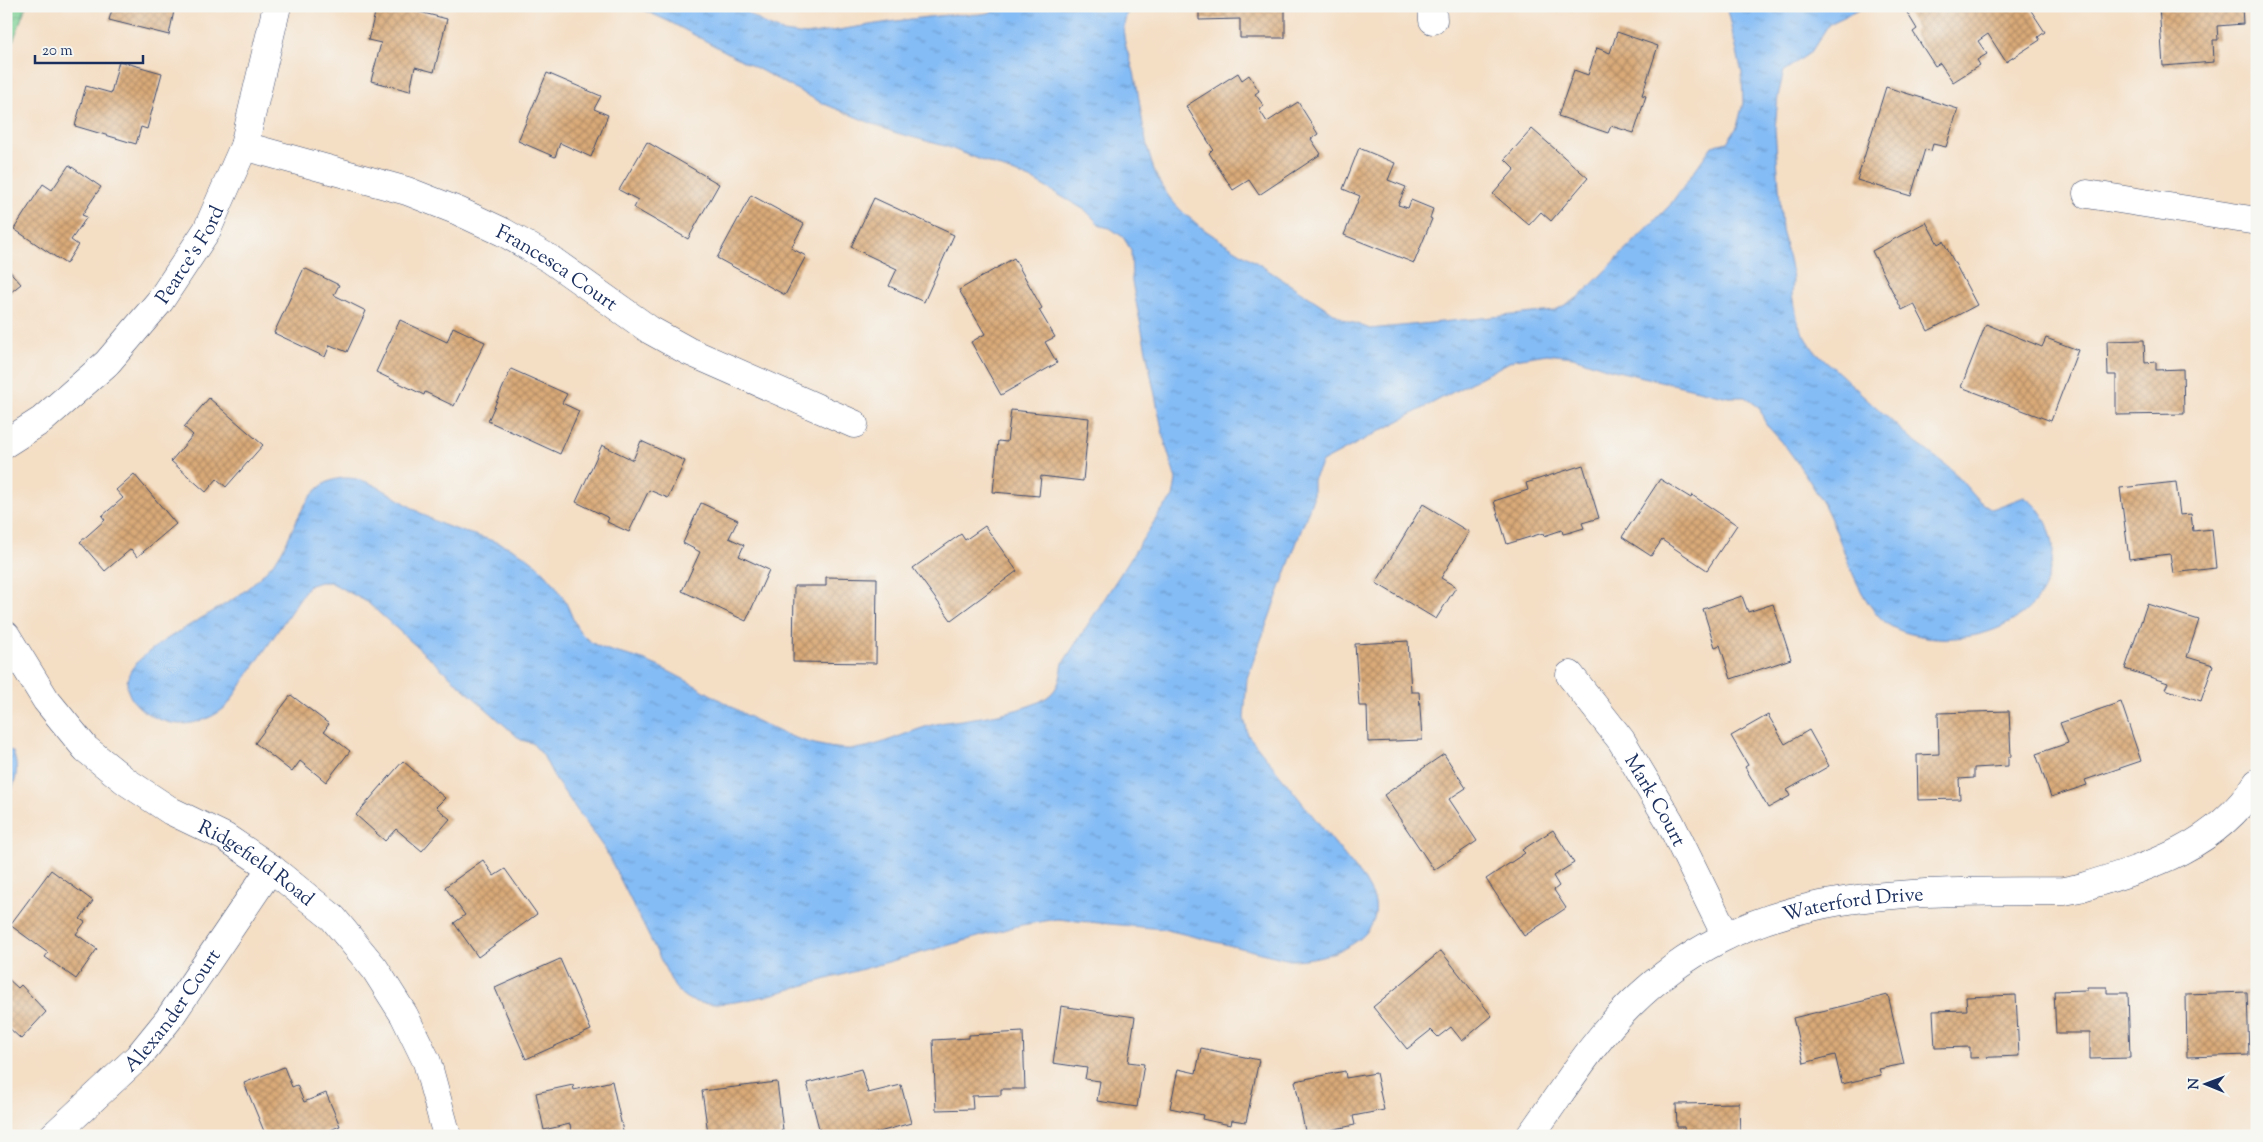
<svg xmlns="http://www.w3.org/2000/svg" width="2263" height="1142" viewBox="0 0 2263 1142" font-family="'Sorts Mill Goudy',serif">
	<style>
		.park { fill: url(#park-crowns); stroke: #4b8078 }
		.water { fill: url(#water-ripples); stroke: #5076aa }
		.building { fill: url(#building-cross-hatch) }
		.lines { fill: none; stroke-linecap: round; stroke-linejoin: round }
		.minor-casing { stroke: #3c496d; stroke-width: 29 }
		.minor { stroke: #fff; stroke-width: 28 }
		.labels { text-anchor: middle; stroke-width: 4; stroke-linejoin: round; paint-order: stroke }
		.street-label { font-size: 20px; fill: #1b2f5e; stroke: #f6f6f2 }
	</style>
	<defs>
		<pattern id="park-crowns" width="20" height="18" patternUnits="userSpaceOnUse" patternTransform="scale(1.25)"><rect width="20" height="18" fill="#7bd093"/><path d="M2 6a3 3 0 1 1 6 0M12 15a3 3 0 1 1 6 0" fill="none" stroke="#64a97b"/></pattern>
		<pattern id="water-ripples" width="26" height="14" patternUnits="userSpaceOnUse" patternTransform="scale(1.25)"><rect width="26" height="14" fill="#84bcf5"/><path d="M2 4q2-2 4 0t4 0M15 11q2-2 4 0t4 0" fill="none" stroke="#6b99ca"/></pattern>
		<pattern id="building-cross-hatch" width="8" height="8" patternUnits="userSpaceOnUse" patternTransform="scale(1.25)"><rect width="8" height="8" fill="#daaa78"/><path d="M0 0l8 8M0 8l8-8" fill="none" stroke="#b08b66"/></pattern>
	</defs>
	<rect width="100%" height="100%" fill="#f6f6f2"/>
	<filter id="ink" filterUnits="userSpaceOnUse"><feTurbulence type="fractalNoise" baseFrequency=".02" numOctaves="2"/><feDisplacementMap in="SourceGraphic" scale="10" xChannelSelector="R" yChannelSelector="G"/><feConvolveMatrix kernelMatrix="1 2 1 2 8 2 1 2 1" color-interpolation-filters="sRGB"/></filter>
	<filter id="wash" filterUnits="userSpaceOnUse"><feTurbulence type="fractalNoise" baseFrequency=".0096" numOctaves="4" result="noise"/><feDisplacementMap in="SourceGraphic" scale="20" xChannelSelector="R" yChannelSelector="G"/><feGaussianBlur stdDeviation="1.12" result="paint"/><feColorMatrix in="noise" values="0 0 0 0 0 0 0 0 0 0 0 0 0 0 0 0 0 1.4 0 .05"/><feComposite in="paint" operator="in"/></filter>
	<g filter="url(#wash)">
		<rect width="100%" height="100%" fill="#f4dec4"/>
		<path class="park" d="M6,6h20l-20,55z"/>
		<path class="water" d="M635,6h103l28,19 18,7 22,3c47,-7 95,-16 142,-20 21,-2 38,3 56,-9h126c-15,33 1,45 6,76 6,31 8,64 20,93 18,42 65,65 101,88 29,19 58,38 86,56l27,10 184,-18 25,-14 23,-23 68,-69 42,-59 15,-4 10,-15 6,-24 -1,-30 -16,-67h141l-38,18 -18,28 -27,19 -6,25 -3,33 7,100 11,49 -1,18 7,30 14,23 98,90 39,29 29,33 13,8 32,-12c17,11 23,23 28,42 2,9 1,17 -1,26 -9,61 -82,82 -135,70 -10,-2 -23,-6 -31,-13 -32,-27 -41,-81 -61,-117 -12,-21 -27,-44 -42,-63 -11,-13 -18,-16 -22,-34l-15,-11h-17l-119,-28 -36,-12 -26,-3 -32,5 -193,103 -9,18v18l-66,180 -3,40 4,17 117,146c3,6 9,15 10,22 6,42 -54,57 -85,57l-127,-31 -106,-10 -36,6 -255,71c-21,4 -62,15 -81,1 -4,-3 -8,-7 -11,-11l-68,-135 -51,-72 -12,-24 -11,-12 -11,-3 -154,-138 -37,-20h-10l-12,4 -81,120c-13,11 -29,18 -47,18 -24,-1 -62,-22 -51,-50 11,-27 87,-61 113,-81 12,-10 26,-23 36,-36 15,-22 23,-60 48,-74 25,-13 50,2 71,15 14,9 28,19 44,26 25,10 54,15 78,28 19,11 37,31 47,51 6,11 8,24 18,33 16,17 44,17 64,26 66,27 124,82 197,87 28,2 64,-19 91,-25 11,-3 22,-3 32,-5 21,-3 69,-10 84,-26 8,-8 9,-19 11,-30l98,-152 12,-14 3,-17 -12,-41 -32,-157 -1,-32 -8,-13 -13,-9 -9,-2 -16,-16 -52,-30 -88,-34 -52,-14 -71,-29 -152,-81z
			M6,748l7,4c7,20 3,30 -7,48z"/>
		<g id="blocks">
			<path class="building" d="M113,6h62l-6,29 -60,-15z
				M377,6h19l51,13 -13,53 -19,-5 -5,24 -39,-10 10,-38 -13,-3z
				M1199,6h86v32h-45v-19l-41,1z
				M1903,6h125l17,26 -7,5 2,3 -34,22 -18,-28 -10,7 9,13 -10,6 3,5 -27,17 -13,-19 -5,3 -22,-34 4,-3z
				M2159,6h83l1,18 -26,2 1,14h-5l1,22 -51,4z
				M1617,32l41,14 -16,49 4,1 -12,37 -23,-7 -3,7 -50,-17 16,-46 14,5 9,-27 13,5z
				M119,61l43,12 -15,56 -6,-2 -5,17 -61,-18 11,-40 25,7z
				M547,73l54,23 -7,13 14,6 -17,42 -31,-14 -5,14 -37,-16z
				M1238,73l4,7 7,-5 10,16 -4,3 9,12 -5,3 8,13 31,-20 20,32 -7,5 10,15 -62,41 -10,-15 -16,10 -24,-37 4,-4 -27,-43z
				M1886,87l72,22 -12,38 -13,-3 -2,7 -6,-2 -14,47 -54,-16z
				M1532,129l56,49 -37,43 -10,-9 -12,13 -36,-31 22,-25 -10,-10z
				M647,142l72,42 -31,55 -54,-31 4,-8 -19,-10z
				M1359,148l36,15 -7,17 18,7 -8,18 10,3 3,-8 22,9 -3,9 2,1 -18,44 -70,-28 16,-39 -17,-7z
				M69,165l32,22 -19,28 5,2 -16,23 7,5 -12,19 -52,-35 29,-45 9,6z
				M751,195l53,29 -13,24 15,8 -21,39 -68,-37z
				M874,198l80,37 -30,67 -35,-16 8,-17 -46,-22z
				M1926,222l12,22 5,-3 34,64 -49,26 -14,-27 -12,6 -30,-59z
				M1014,258l28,50 -3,2 16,27 -10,5 12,21 -56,32 -30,-53 14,-8 -26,-44z
				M6,267l15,17 -15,12z
				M304,268l35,17 -5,10 32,16 -19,41 -17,-7 -5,12 -51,-24z
				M400,320l47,22 6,-15 32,15 -31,64 -29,-14 -1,3 -48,-23z
				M1986,324l56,23 4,-9 32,12 -27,71 -90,-34z
				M2144,340l1,23 11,-1v8l27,-1 1,45 -68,1v-40h-8l-1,-34z
				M511,369l56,25 -5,9 17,8 -19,43 -72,-33z
				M209,398l54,47 -37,42 -9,-8 -11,13 -35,-31 22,-26 -9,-8z
				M1011,410l78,8 -6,63 -42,-5 -2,20 -46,-4 5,-51 9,1z
				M641,441l44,20 -17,37 -19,-8 -20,42 -22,-10 2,-4 -33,-16 26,-57 31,15z
				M1583,465l16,53 -17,5 2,5 -13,4 -8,2 -1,-4 -18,6 -1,-3 -36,11 -13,-43 34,-11 -2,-7z
				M134,474l42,50 -39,33 -6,-8 -26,22 -25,-29 25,-22 -3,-4 21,-18 -7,-8z
				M1660,479l31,19 1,-3 45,30 -30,45 -45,-30 -11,16 -29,-19z
				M2176,482l4,33 11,-1 2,17 19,-2 4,39 -43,5 -3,-19 -41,5 -9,-71z
				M701,503l37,17 -9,18 15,7 -5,11 30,14 -23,51 -64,-30 18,-39 -17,-9z
				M1423,504l46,28 -28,46 15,9 -20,32 -60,-36z
				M985,526l32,45 -66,49 -38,-52 48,-34 4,6z
				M826,577l51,1 -1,85 -83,-1 1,-76h32z
				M1742,596l6,16 25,-8 18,55 -60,20 -11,-34 -5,2 -12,-38z
				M2147,604l52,16 -12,37 26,8 -12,36 -36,-12 3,-6 -43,-14z
				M1408,641l3,51h8l3,48 -54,2 -1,-36h-8l-4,-62z
				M291,695l38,29 -5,7 26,20 -24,31 -26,-21 -8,11 -37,-29z
				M2121,702l20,59 -56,19 2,5 -36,12 -15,-43 32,-11 -8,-20z
				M2009,711l2,46h-3v9l-34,2v10l-15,1 1,20 -42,1 -1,-45 22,-1 -1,-41z
				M1768,715l17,29 24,-14 20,36 -42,24 3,6 -22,12 -23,-41 3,-2 -17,-29z
				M1444,754l22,34 -17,11 28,42 -43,29 -50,-75z
				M403,761l42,37 -9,9 14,12 -28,32 -26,-22 -11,12 -29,-26z
				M1553,830l21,33 -21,13 6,10 -5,4 12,18 -42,28 -38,-57 39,-26 -3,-3z
				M483,860l11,16 11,-7 32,45 -59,43 -24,-34 11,-8 -20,-28z
				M51,870l42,31 -13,18 5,3 -9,12 21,15 -21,30 -31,-22 3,-4 -38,-28z
				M1441,951l51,65 -30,25 -11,-14 -13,10 -7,-7 -24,19 -34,-42z
				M560,959l31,71 -65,29 -31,-71z
				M6,977l12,11 3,-3 25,27 -25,27 -15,-14z
				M2087,987h20v6h21l2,65 -40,1v-26h-34l-2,-42 33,-1z
				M2247,992l2,63 -62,2 -1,-63z
				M1888,995l16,69 -25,5 2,6 -39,9 -7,-29 -31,8 -11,-45z
				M2016,995l3,61 -49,2v-11l-35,1 -2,-37 34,-1 -1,-13z
				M1061,1006l74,11 -7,45 16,2 -7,43 -40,-6 3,-20 -15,-2 2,-11 -34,-5z
				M1023,1032l2,57h-24v6l-29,1 1,13 -37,1 -3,-70 36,-2v-3z
				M1201,1048l58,12 -13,62 -14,-2 -1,5 -11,-2 -18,-4 1,-4 -33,-7 8,-39 18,4z
				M284,1067l8,20 5,-2 7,17 22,-9 14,33 -24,10h-50l-22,-53z
				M861,1069l7,24 33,-8 10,38 -46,13h-44l-14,-53z
				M1345,1071l1,7 30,-5 8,37 -31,6 2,9 -25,5 2,6h-26l-11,-55z
				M612,1081l12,55h-43v-2l-9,2 -2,-12 -26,6 -8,-37 37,-8 1,5z
				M777,1082l6,48 -3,1 1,5h-88l15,-3 -6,-42z
				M1739,1103l1,33h-55l-1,-9h-7l-1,-23z"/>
		</g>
	</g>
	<g filter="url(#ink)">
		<use href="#blocks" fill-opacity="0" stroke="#3c496d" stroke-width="1"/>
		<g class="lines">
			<defs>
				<g id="minor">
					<path d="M1432,6l1,14"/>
					<path id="s1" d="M244,146l163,45 51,20 45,21 47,27 100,71 38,21 166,73"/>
					<path d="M2087,194l170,27"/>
					<path id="s2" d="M6,443l36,-23 65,-57 53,-62 47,-71 37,-84 33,-140"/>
					<path id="s3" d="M6,635l40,65 40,49 41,33 44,29 54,26 46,31 62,50 42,51 29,46 23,47 20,74"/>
					<path id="s4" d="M1570,675l51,65 49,82 56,114"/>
					<path id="s5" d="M53,1136l85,-79 30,-37 103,-152"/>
					<path id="s6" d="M1530,1136c33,-45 61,-93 101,-132 124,-122 273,-111 433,-113l15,-3c69,-21 136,-40 178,-105"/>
				</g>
			</defs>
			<use href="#minor" class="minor-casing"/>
			<use href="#minor" class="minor"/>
		</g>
	</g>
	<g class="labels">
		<g class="street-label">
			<text dy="7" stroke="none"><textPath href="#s2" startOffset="266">Pearce's Ford</textPath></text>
			<text dy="7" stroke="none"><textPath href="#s1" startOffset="338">Francesca Court</textPath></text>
			<text dy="7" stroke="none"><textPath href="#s4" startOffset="152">Mark Court</textPath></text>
			<text dy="7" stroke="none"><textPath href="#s3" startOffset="345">Ridgefield Road</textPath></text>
			<text dy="7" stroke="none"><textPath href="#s6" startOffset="416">Waterford Drive</textPath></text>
			<text dy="7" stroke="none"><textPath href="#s5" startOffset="174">Alexander Court</textPath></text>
		</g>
	</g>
	<rect width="2263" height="1142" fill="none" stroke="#f6f6f2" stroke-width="25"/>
	<g transform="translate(2206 1084) rotate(271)" stroke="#f6f6f2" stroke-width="4" paint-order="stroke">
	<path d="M0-4L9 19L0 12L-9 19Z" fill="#1b2f5e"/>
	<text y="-8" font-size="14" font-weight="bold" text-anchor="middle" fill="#1b2f5e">N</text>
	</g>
	<path d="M35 55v8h108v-8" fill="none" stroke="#1b2f5e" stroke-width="2.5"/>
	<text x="42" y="55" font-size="15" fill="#1b2f5e" stroke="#f6f6f2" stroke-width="4" paint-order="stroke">20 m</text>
</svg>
